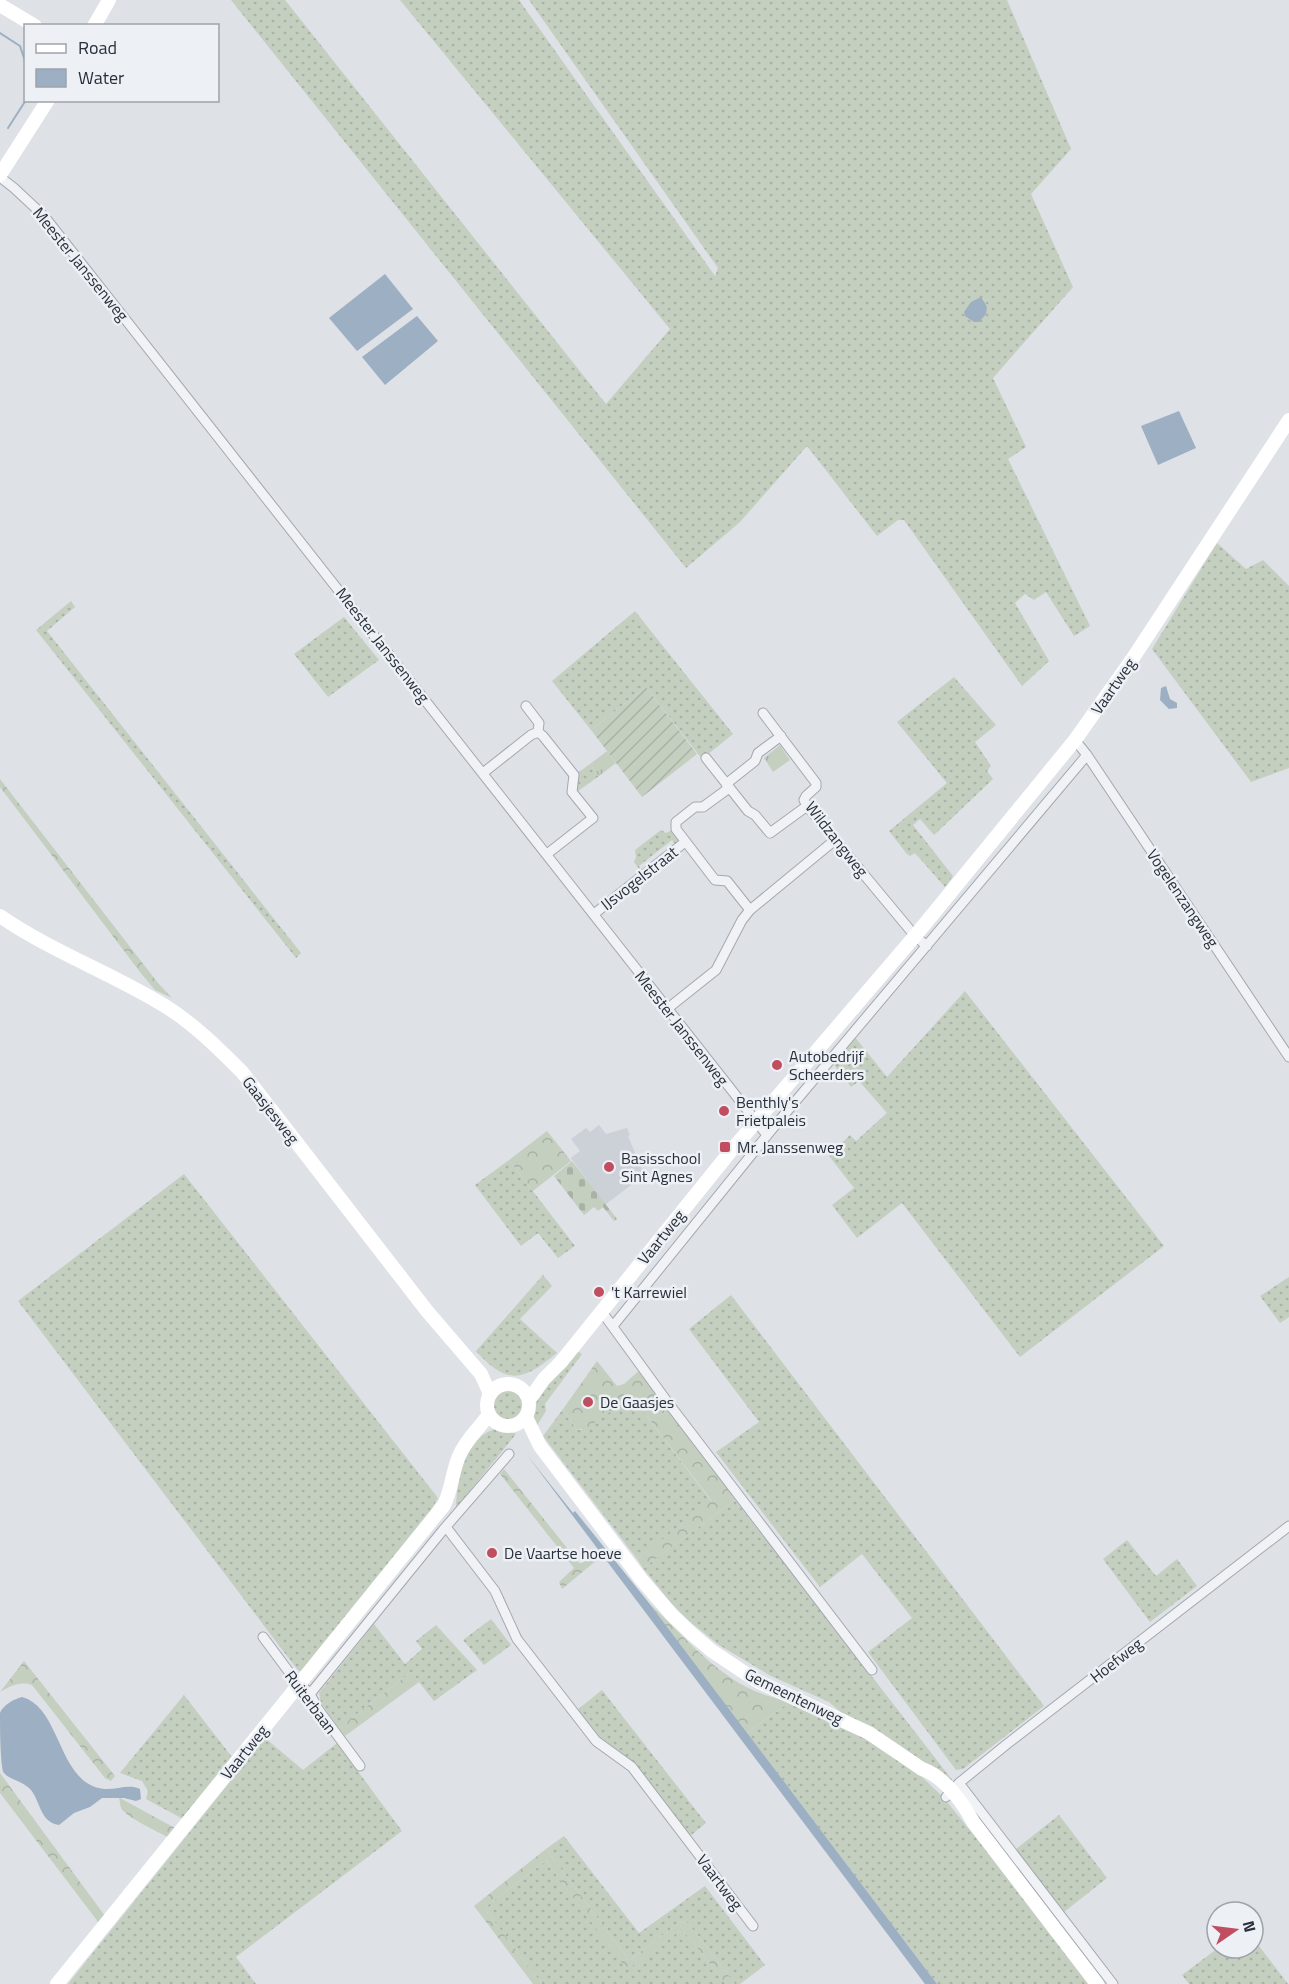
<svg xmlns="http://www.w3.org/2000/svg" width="1289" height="1984" viewBox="0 0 1289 1984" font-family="'Titillium Web',sans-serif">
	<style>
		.built { fill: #ccd0d7 }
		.grass { fill: url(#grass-dots) }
		.forest { fill: url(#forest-crowns) }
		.cemetery { fill: url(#cemetery-stones) }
		.park { fill: url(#park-tufts) }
		.garden { fill: url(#garden-furrows) }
		.water { fill: #9cafc3 }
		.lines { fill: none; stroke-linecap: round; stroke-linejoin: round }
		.stream { stroke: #9cafc3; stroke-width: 2 }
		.street-casing { stroke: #a4a8af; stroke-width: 11 }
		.street { stroke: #f0f2f5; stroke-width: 9 }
		.secondary { stroke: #fff; stroke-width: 14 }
		.poi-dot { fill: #c04d60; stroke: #edf0f4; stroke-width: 2 }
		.labels { text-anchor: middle; stroke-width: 5; stroke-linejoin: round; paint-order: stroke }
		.street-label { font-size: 16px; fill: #28303b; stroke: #edf0f4 }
		.poi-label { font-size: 16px; fill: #28303b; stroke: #edf0f4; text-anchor: start }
	</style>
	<defs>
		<pattern id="grass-dots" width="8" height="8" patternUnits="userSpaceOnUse" patternTransform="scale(1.5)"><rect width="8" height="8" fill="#c4cfc0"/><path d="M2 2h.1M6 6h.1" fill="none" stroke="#a8b2a6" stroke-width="1.8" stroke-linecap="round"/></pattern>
		<pattern id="forest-crowns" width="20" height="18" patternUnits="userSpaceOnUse" patternTransform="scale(1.5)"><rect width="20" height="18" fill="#c4cfc0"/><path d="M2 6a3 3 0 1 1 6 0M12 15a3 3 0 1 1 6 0" fill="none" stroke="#a8b2a6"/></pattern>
		<pattern id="cemetery-stones" width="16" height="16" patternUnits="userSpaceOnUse" patternTransform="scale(1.5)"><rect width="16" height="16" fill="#c4cfc0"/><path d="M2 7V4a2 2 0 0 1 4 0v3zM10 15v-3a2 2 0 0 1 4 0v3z" fill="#a8b2a6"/></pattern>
		<pattern id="park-tufts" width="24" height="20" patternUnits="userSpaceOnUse" patternTransform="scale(1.5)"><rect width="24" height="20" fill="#c4cfc0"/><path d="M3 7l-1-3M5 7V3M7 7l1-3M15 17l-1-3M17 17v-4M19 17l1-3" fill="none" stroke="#a8b2a6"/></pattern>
		<pattern id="garden-furrows" width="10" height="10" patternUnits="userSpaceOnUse" patternTransform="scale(1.5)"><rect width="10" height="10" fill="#c4cfc0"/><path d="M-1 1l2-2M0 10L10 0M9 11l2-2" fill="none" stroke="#a8b2a6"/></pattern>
	</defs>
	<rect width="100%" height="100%" fill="#dee1e6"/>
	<path class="built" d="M599,1125l7,9 21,-6 3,7 -2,1 16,39 -39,30 -34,-47 9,-7 -9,-12 15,-11 4,4z"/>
	<path class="grass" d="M231,0h54l321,404 64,-75 -270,-329h119l196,276 3,-8 -189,-268h478l64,149 -40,45 42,93 -80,91 33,69 -18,12 82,167 -16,10 -28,-44 -12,8 -9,-6 -10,9 34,58 -27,25 -118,-166h-6l-21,16 -70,-90 -67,76 -54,46z
		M1217,543l29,26 17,-9 26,26v182l-38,14 -99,-133z
		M71,601l4,6 -28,24 254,322 -5,5 -260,-328z
		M635,611l98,123 -31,25 -56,-72 -55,43 -39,-49z
		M344,617l35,43 -51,37 -34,-43z
		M954,677l42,48 -21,17 16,24 -4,5 6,8 -59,56 -14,-16 -7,6 40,51 -8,11 -30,-34 -5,3 -3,-2 -18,-23 58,-48 -50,-61z
		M590,764l9,12 -22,16 2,-20z
		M661,830l5,3 6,-3 7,10 -3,6 -4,-6 -33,26 3,7 -8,-11 2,-5 -1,-7z
		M965,991l199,255 -144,111 -118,-154 -45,35 -25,-33 22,-17 -25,-32 21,-21 6,6 31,-28 -28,-32 -8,6 -19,-25 22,-26 33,41z
		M509,1160l66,86 -17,12 -20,-25 -17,13 -46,-61z
		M184,1174l254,324 -13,23 -124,150 -3,-1 -14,-18 -266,-351z
		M543,1275l9,11 -32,33 37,34c-34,28 -50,33 -81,-2z
		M1289,1277v40l-9,6 -20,-27z
		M731,1295l313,411 -81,63 -7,1 -88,-118 44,-34 -50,-64 -42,33 -104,-135 43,-30 -70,-93z
		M577,1351l5,3 -37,50 1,7 -10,16c-12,-30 23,-57 41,-76z
		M494 1406a15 15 0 1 1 30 0a15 15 0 1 1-30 0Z
		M632,1397l80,105 -75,57 -94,-123 20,-27 13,20 5,1z
		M498,1428l18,6 -60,74c1,-29 9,-72 42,-80z
		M735,1500l218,281h-8l-100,-65 -16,-14 -58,-26 -52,-31 -30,-24 -18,-18 -28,-35z
		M1127,1540l29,36 21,-17 20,27 -47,36 -47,-63z
		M491,1619l20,26 -27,20 -21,-25z
		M374,1624l31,40 17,-15 -6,-8 20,-16 41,45 -43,31 -23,-29 -72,56 -18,-25 -2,-10z
		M602,1690l104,133 -17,14 -60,-79 -25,-13 -27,-35z
		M184,1695l48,62 -49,62 -37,-20 2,-8 -6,-10 -22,-8z
		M791,1701l50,22 75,48 27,26 40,49 107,138h-153l-190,-251z
		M265,1738l38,32 34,-27 65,88 -166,126 20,27h-188z
		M1059,1815l48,63 -43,34 -48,-63z
		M564,1836l75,97 66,-47 60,79 -25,19h-5l-47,-61 -6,-2 -53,39 -83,-111z
		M546,1861l81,108 55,-40 44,55h-184l-58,-76z
		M1253,1938l35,46h-99l-7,-9 36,-27h35z"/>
	<path class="forest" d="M0,779l158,204 14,15 -17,-8 -15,-18 -140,-185z
		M547,1131l24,30 -38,30 -24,-31z
		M597,1361l20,25 7,-2 17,-15 92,120 -1,7 3,4 -92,68 -6,-9 75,-58 -80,-104 -47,32h-9l-13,-20z
		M504,1469l75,94h3l17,-13 4,5 -41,34 -3,-7 15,-14 -74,-94z
		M649,1603c43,40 79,90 142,98l-44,32z
		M24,1661l91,115 -4,5 -6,-3 -73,-93c-13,-4 -21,1 -32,7z
		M411,1672l8,10 -74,54 -6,-8z
		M0,1773l105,143 -6,7 -99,-130z
		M119,1798h1l55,30 -7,9c-10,-5 -42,-20 -47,-29 -1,-3 -1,-7 -2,-10z
		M546,1849l83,111 53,-39 6,2 47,61h-9l-44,-55 -55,41 -81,-109 -62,47 58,76h-9l-59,-78z"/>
	<path class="cemetery" d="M572,1161l45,58 -3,2 -11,-14 -5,4 -4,-4 -10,8 -30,-39z"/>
	<path class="park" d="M780,745l10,15 -17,12 -9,-14z
		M607,751l9,12 -17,13 -9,-12z"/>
	<path class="garden" d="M646,687l51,67 -55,43 -51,-67z"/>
	<path class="water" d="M385,274l28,35 -56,42 -28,-33z
		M981,297l6,10 -1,7 -7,8h-5l-9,-6 -1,-4 7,-10z
		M417,316l21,25 -53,44 -23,-28z
		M1179,411l17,37 -38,17 -17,-39z
		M1166,686l4,13 7,4v5l-8,1 -9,-9 1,-12z
		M527,1455l46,58 2,-2 74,92 288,381h-12z
		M22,1697c34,9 36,67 65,86 22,14 37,-2 53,6l1,10 -5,2 -12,-3h-22l-12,9 -16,6 -15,12c-19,-3 -18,-22 -28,-35 -8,-9 -21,-10 -27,-17 -4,-4 -4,-53 -4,-60 3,-8 14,-14 22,-16z"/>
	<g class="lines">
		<path class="stream" d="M0,33l20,13 6,18
			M8,128l18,-28"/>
		<defs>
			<path id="street" d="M0,177l14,11 30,28 723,919
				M526,706l13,17 -1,9
				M763,713l53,70v4l-10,9 -2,4 3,6 108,130 12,10
				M1075,740l12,15 202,302
				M706,758l42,53 7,4 15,18 37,-27
				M483,773l48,-38 7,-3 5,4 31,39 -2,17 21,26 -46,36
				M726,784l29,-23 3,-8 23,-17
				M729,788l-26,19h-8l-19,15v7l39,51 12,1 23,29
				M594,914l91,-72
				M667,1009l49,-39 26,-50 8,-10 85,-70
				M602,1312l64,88 206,270
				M613,1326l160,-198 314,-373
				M446,1527l49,64 22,48 79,102 36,26 121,159
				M263,1637l29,39 18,18 8,15 42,57
				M310,1694l133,-164 66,-76
				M959,1783l154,201
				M946,1797l13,-14 48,-39 282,-218"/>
		</defs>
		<use href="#street" class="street-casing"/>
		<use href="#street" class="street"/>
		<path class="secondary" d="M0,5l35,21
			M94,26l15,-26
			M0,175l48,-75
			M0,916c52,36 112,57 165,90 29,18 53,42 77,66l185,239 54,63 9,20
			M487 1405a21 21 0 1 1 42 0a21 21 0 1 1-42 0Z
			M529,1400l15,-21 17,-17 169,-210 185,-216 160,-196 58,-82 156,-238
			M526,1417l14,29 101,133 31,36 20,19 20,17 45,30 112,52 53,36c21,7 41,33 51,53l124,162
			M57,1984l387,-479c8,-16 8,-33 15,-49 7,-17 21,-28 30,-42"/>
	</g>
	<g class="poi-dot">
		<circle cx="777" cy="1065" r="6"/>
		<circle cx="724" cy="1111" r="6"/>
		<rect x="719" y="1141" width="12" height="12" rx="3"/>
		<circle cx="609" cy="1167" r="6"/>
		<circle cx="599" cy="1292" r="6"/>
		<circle cx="588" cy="1402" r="6"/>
		<circle cx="492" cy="1553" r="6"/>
	</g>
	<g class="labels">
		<g class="street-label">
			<text transform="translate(81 264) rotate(51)" y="6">Meester Janssenweg</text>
			<text transform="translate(383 645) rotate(52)" y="6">Meester Janssenweg</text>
			<text transform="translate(1113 686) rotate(-55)" y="6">Vaartweg</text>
			<text transform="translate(837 839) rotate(52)" y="6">Wildzangweg</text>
			<text transform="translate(639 878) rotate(-38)" y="6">IJsvogelstraat</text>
			<text transform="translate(1183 898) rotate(56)" y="6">Vogelenzangweg</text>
			<text transform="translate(682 1028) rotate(52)" y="6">Meester Janssenweg</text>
			<text transform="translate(271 1110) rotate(52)" y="6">Gaasjesweg</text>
			<text transform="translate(661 1237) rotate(-51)" y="6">Vaartweg</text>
			<text transform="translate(1116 1660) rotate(-38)" y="6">Hoefweg</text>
			<text transform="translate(794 1696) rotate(26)" y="6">Gemeentenweg</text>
			<text transform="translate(311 1702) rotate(53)" y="6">Ruiterbaan</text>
			<text transform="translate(244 1752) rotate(-51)" y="6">Vaartweg</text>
			<text transform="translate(720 1882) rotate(53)" y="6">Vaartweg</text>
		</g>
		<g class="poi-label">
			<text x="789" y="1062">Autobedrijf<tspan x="789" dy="18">Scheerders</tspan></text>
			<text x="736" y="1108">Benthly's<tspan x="736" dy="18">Frietpaleis</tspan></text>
			<text x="737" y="1153">Mr. Janssenweg</text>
			<text x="621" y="1164">Basisschool<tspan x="621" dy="18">Sint Agnes</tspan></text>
			<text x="611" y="1298">'t Karrewiel</text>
			<text x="600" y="1408">De Gaasjes</text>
			<text x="504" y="1559">De Vaartse hoeve</text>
		</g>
	</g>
	<rect x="24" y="24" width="195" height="78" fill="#edf0f4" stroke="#9ea3aa" stroke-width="1.5"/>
	<rect x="36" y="44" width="30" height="9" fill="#ffffff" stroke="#9ea3aa" stroke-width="1.5"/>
	<text x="78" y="54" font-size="18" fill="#28303b">Road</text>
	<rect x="36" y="69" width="30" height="18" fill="#9cafc3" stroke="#9ea3aa" stroke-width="1.5"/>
	<text x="78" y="84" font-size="18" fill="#28303b">Water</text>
	<g transform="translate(1235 1930) rotate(76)"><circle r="28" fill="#edf0f4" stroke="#9ea3aa" stroke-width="1.5"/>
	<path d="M0-4.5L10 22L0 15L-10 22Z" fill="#c04d60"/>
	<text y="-9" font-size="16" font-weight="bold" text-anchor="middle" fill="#28303b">N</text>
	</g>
</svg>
